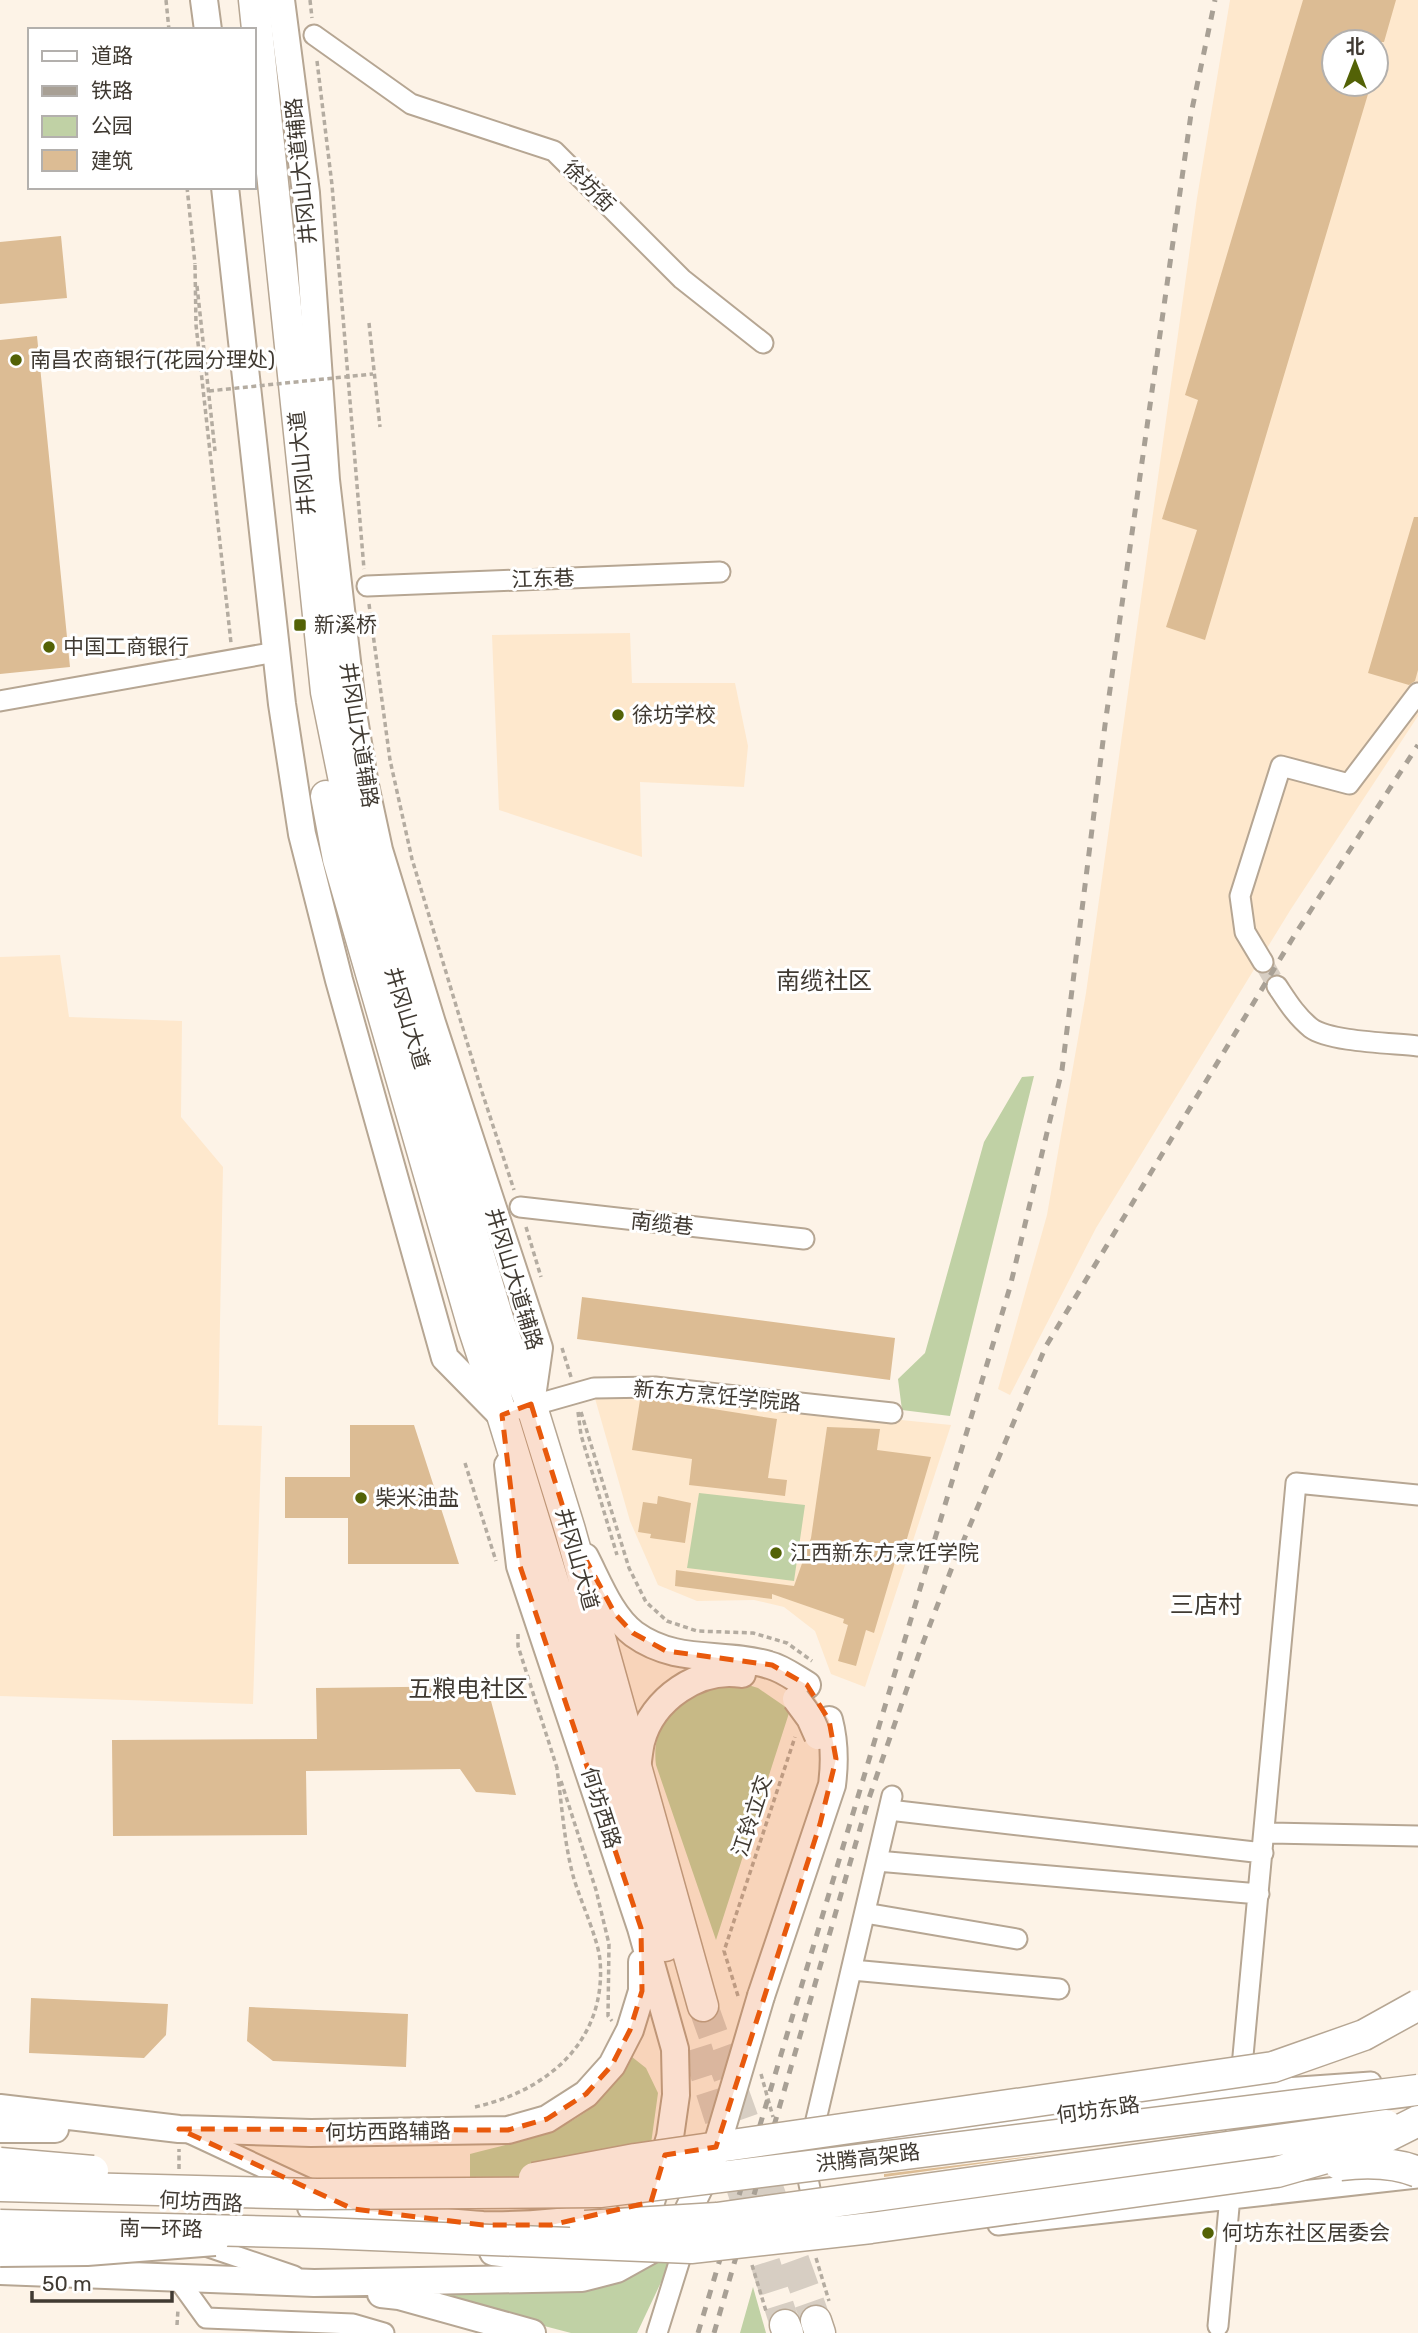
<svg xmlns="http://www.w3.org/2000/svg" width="1418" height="2333" viewBox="0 0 1418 2333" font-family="Rubik,'Noto Sans SC',sans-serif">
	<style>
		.built { fill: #fee8cd; fill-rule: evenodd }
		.green { fill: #c0d1a5 }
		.building { fill: #dcbc94 }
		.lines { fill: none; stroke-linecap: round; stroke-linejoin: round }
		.minor-tunnel { stroke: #d7cec3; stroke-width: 19; stroke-dasharray: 19 10; stroke-linecap: butt }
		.highway-tunnel { stroke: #d7cec3; stroke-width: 30; stroke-dasharray: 30 15; stroke-linecap: butt }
		.minor-casing { stroke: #b6a693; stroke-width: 23 }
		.major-casing { stroke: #b6a693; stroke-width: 30 }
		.highway-casing { stroke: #b6a693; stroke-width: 33 }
		.path { stroke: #b4aca1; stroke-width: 3.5; stroke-dasharray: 5 3.5; stroke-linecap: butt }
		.minor { stroke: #fff; stroke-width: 19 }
		.major { stroke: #fff; stroke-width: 26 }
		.highway { stroke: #fff; stroke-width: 30 }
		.rail { stroke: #a8a095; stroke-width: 5; stroke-dasharray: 9 9; stroke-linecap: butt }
		.major-bridge-casing { stroke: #b6a693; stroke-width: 30; stroke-linecap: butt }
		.highway-bridge-casing { stroke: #b6a693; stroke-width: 33; stroke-linecap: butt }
		.path-bridge { stroke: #b4aca1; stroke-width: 3.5; stroke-dasharray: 5 3.5; stroke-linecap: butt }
		.major-bridge { stroke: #fff; stroke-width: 26 }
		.highway-bridge { stroke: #fff; stroke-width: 30 }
		.marked { fill: #e8590c; fill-opacity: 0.2; stroke: #e8590c; stroke-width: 5; stroke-dasharray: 14 9; stroke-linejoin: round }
		.poi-dot { fill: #536206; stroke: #fff; stroke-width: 2.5 }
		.labels { text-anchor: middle; stroke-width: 6; stroke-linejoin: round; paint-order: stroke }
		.street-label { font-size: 21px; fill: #403a32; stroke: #fff }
		.poi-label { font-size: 21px; fill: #403a32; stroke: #fff; text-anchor: start }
		.quarter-label { font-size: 24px; fill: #403a32; stroke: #fff }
	</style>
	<rect width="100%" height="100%" fill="#fdf3e7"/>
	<path class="built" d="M1230,0h188v716l-127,193 -195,319 -86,167 -12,-6 49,-174 39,-222 111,-795zM1334,42h42v42h-42z
		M630,633l2,50h103l13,63 -4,41 -104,-5 2,75 -143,-47 -7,-175z
		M60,955l9,62 113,4 -1,96 42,50 -5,258 44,1 -9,278 -253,-8v-739z
		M641,1394l310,31 -86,262 -34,-13 -16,-43 -31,-24 -30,-7 -57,1 -39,-16 -28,-64 -36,-126z"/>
	<path class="green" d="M1034,1076l-84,340 -48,-6 -4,-31 27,-26 59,-211 38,-65z
		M699,1493l106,12 -11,76 -107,-13z
		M742,1683l16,5 32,22 -74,230 -60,-175c-5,-35 17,-70 53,-79 10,-2 22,-2 33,-3z
		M627,2053l19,15 12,25 -11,80 -177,28v-47c44,-12 101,-21 133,-58 10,-12 17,-30 24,-43z
		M681,2240l-44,93h-66l-164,-43z
		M753,2287l13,46h-26z"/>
	<path class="building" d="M1303,0h93l-12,42h-50v42h37l-166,556 -39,-13 31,-97 -35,-11 36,-119 -13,-5z
		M61,236l6,62 -67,6v-62z
		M37,336l33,331 -70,7v-334z
		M1414,517h4v153l-3,11 -6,4 -41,-12z
		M582,1297l313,41 -5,42 -313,-41z
		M650,1399l127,20 -9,59 19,2 -2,16 -96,-11 3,-26 -60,-9 8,-50z
		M350,1425h64l45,139h-111v-46h-63v-41h65z
		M827,1427l53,2 -3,21 54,7 -30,102 -6,3 -21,71 -8,-3 -10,36 -18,-5 10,-36 -5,-2 1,-4 -72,-25v5l-97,-13 1,-16 118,16 17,-48z
		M658,1496l33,7 -6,40 -35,-5 1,-4 -13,-2 5,-30 14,2z
		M487,1686l29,109 -40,-3 -16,-23 -154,2 1,64 -194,1 -1,-96 205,-1 -1,-51z
		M31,1998l137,6 -2,31 -22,23 -115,-5z
		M249,2007l159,7 -2,53 -133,-6 -26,-20z
		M1050,2154l-166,23v-3z"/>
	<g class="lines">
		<path class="minor-tunnel" d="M1263,962l14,24"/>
		<path class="highway-tunnel" d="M703,2006l113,315
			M697,2048l88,277"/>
		<defs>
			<path id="minor" d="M314,35l97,69 143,47 128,128 81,64
				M367,586l353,-14
				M0,701l276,-49
				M1263,962l-18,-30 -5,-36 41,-130 68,18 69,-91
				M1277,986c10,15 19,30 34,42 19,14 82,15 107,18
				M520,1207l284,32
				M520,1409l74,-21 61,-1 237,26
				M889,1810l374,43
				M1265,1833l153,3
				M877,1861l382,33
				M865,1913l152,26
				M852,1970l207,19
				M189,2133l122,57
				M811,2141l81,-345
				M815,2213l-13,-63 439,-59 130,-9
				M998,2225l420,-47
				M200,2244l94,32
				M178,2279l28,39 147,6 31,9
				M1218,2326l78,-843 122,12
				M657,2333l30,-96"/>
			<path id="major" d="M204,0l4,30
				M281,0l25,193 20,287 27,233 12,72 14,65 53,173 107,325 -8,56
				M225,187l57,517 20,130 37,146 106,378 58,59
				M508,1465l12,101 121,362 34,121 1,46 -6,42 -19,65
				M585,1557c13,25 26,60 49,77 43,31 88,17 135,31 13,3 26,13 38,20
				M637,1770c1,-9 2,-19 4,-28 11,-43 58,-75 101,-68
				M761,1996l71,-211c3,-23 3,-42 -3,-65
				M0,2108l179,21 132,4 197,-3 39,-11 39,-25 26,-29 18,-35 12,-39v-29
				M0,2129h55
				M311,2207c58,3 114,15 172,18 42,1 82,-3 124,-9
				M493,2252l87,11 17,-4
				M0,2271l314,12 268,-5 35,-9 36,-20 34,-36 24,-50
				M381,2294l18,2 133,37"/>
			<path id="highway" d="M254,0l72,692 35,173 139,460 31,79 39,126 133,476
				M326,796l12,63 135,468 29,88 163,531
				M816,2321l4,12
				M785,2325l3,8"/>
		</defs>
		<use href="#minor" class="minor-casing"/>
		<use href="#major" class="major-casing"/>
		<use href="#highway" class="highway-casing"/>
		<path class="path" d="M166,0l3,30
			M310,0l2,18
			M317,61l15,124 32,384
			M187,187l8,77
			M195,265l1,60 35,318
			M197,286l18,165
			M369,323l11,104
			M369,604l21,156 22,99 70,233 32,98
			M526,1227l15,50
			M562,1348l9,29
			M578,1412l3,23 36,120
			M581,1412l48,156 17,34 21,19 30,10 56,2 34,10 25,18
			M465,1463l31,98
			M518,1634v12l40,125
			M561,1781l35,109 13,54 -1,72 4,5
			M738,1996l-14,-45 71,-214
			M761,2074l12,43
			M475,2107c72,-16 132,-66 125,-147 -2,-21 -19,-58 -26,-81 -10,-35 -12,-74 -17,-110
			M179,2169v-20
			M816,2258l13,43
			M752,2265l14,46
			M177,2325l1,-16"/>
		<use href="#minor" class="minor"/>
		<use href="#major" class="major"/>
		<use href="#highway" class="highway"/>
		<path class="rail" d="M698,2333l312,-1046 52,-217 43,-345 86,-611 24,-114
			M714,2333l154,-532 53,-153 30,-78 95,-224 248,-410 124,-191"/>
		<defs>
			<path id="major-bridge" d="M796,1699l14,19 8,18
				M712,2162l49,-166
				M0,2253l87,-1 128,-10"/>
			<path id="highway-bridge" d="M0,2163l93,8
				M1340,2165c26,-3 54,-3 78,7
				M534,2178l101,-19 638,-92 91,-32 54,-30
				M0,2186l317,8 283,-2 818,-102
				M0,2225l322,8 369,15 180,-20 406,-56 91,-26 50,-25
				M585,2226l132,-8 669,-93"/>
		</defs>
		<use href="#major-bridge" class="major-bridge-casing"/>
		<use href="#highway-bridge" class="highway-bridge-casing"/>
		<path class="path-bridge" d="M209,391l164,-17"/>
		<use href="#major-bridge" class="major-bridge"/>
		<use href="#highway-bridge" class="highway-bridge"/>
	</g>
	<path class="marked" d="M531,1404l39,126 45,84 18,19 33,18 106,14 35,20 22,35 7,39 -16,65 -104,323 -51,8 -14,47 -100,23h-68l-130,-16 -174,-80 329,1 39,-11 39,-25 26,-29 18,-35 12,-39 -1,-63 -121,-362 -18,-151z"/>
	<g class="poi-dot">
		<circle cx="16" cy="360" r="7"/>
		<rect x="293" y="618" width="14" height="14" rx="3.5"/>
		<circle cx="49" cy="647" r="7"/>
		<circle cx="618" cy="715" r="7"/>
		<circle cx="361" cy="1498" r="7"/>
		<circle cx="776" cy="1553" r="7"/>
		<circle cx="1208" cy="2233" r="7"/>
	</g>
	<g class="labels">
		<g class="street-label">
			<text transform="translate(301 171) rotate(-96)" y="7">井冈山大道辅路</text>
			<text transform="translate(589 186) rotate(45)" y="7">徐坊街</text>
			<text transform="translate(302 463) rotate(-96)" y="7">井冈山大道</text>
			<text transform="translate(543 579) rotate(-2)" y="7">江东巷</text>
			<text transform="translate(359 735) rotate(81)" y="7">井冈山大道辅路</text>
			<text transform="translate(407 1018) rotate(73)" y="7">井冈山大道</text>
			<text transform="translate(662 1224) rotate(6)" y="7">南缆巷</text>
			<text transform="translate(514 1279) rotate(73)" y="7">井冈山大道辅路</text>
			<text transform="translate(717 1396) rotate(5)" y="7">新东方烹饪学院路</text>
			<text transform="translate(577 1559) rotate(74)" y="7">井冈山大道</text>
			<text transform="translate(601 1808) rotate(72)" y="7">何坊西路</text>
			<text transform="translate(752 1816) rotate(-72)" y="7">江铃立交</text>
			<text transform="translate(1098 2110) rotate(-8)" y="7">何坊东路</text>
			<text transform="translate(388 2132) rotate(-1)" y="7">何坊西路辅路</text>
			<text transform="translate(868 2158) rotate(-7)" y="7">洪腾高架路</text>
			<text transform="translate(201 2202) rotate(3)" y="7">何坊西路</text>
			<text transform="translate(161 2229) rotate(1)" y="7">南一环路</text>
		</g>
		<g class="poi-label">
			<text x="30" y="367">南昌农商银行(花园分理处)</text>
			<text x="314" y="632">新溪桥</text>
			<text x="63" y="654">中国工商银行</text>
			<text x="632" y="722">徐坊学校</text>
			<text x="375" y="1505">柴米油盐</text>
			<text x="790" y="1560">江西新东方烹饪学院</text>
			<text x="1222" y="2240">何坊东社区居委会</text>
		</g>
		<g class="quarter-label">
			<text x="824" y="989">南缆社区</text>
			<text x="1206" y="1613">三店村</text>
			<text x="468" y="1697">五粮电社区</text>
		</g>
	</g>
	<rect x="28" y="28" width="228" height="161" fill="#ffffff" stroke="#b3b0ad" stroke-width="2"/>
	<rect x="42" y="51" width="35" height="10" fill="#ffffff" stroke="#b3b0ad" stroke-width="2"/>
	<text x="91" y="63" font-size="21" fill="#403a32">道路</text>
	<rect x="42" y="86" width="35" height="10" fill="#a8a095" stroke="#b3b0ad" stroke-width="2"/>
	<text x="91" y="98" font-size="21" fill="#403a32">铁路</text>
	<rect x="42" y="116" width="35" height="21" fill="#c0d1a5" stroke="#b3b0ad" stroke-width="2"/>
	<text x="91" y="133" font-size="21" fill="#403a32">公园</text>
	<rect x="42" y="150" width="35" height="21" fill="#dcbc94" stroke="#b3b0ad" stroke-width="2"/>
	<text x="91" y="168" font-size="21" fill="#403a32">建筑</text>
	<g transform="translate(1355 63)"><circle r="33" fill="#ffffff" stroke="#b3b0ad" stroke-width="2"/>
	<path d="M0-5L12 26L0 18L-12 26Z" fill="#536206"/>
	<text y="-10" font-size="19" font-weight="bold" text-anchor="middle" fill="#403a32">北</text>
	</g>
	<path d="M32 2291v10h140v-10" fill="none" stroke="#403a32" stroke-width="3.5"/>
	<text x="42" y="2291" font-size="21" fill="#403a32" stroke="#ffffff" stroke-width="5" paint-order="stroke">50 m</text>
</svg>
